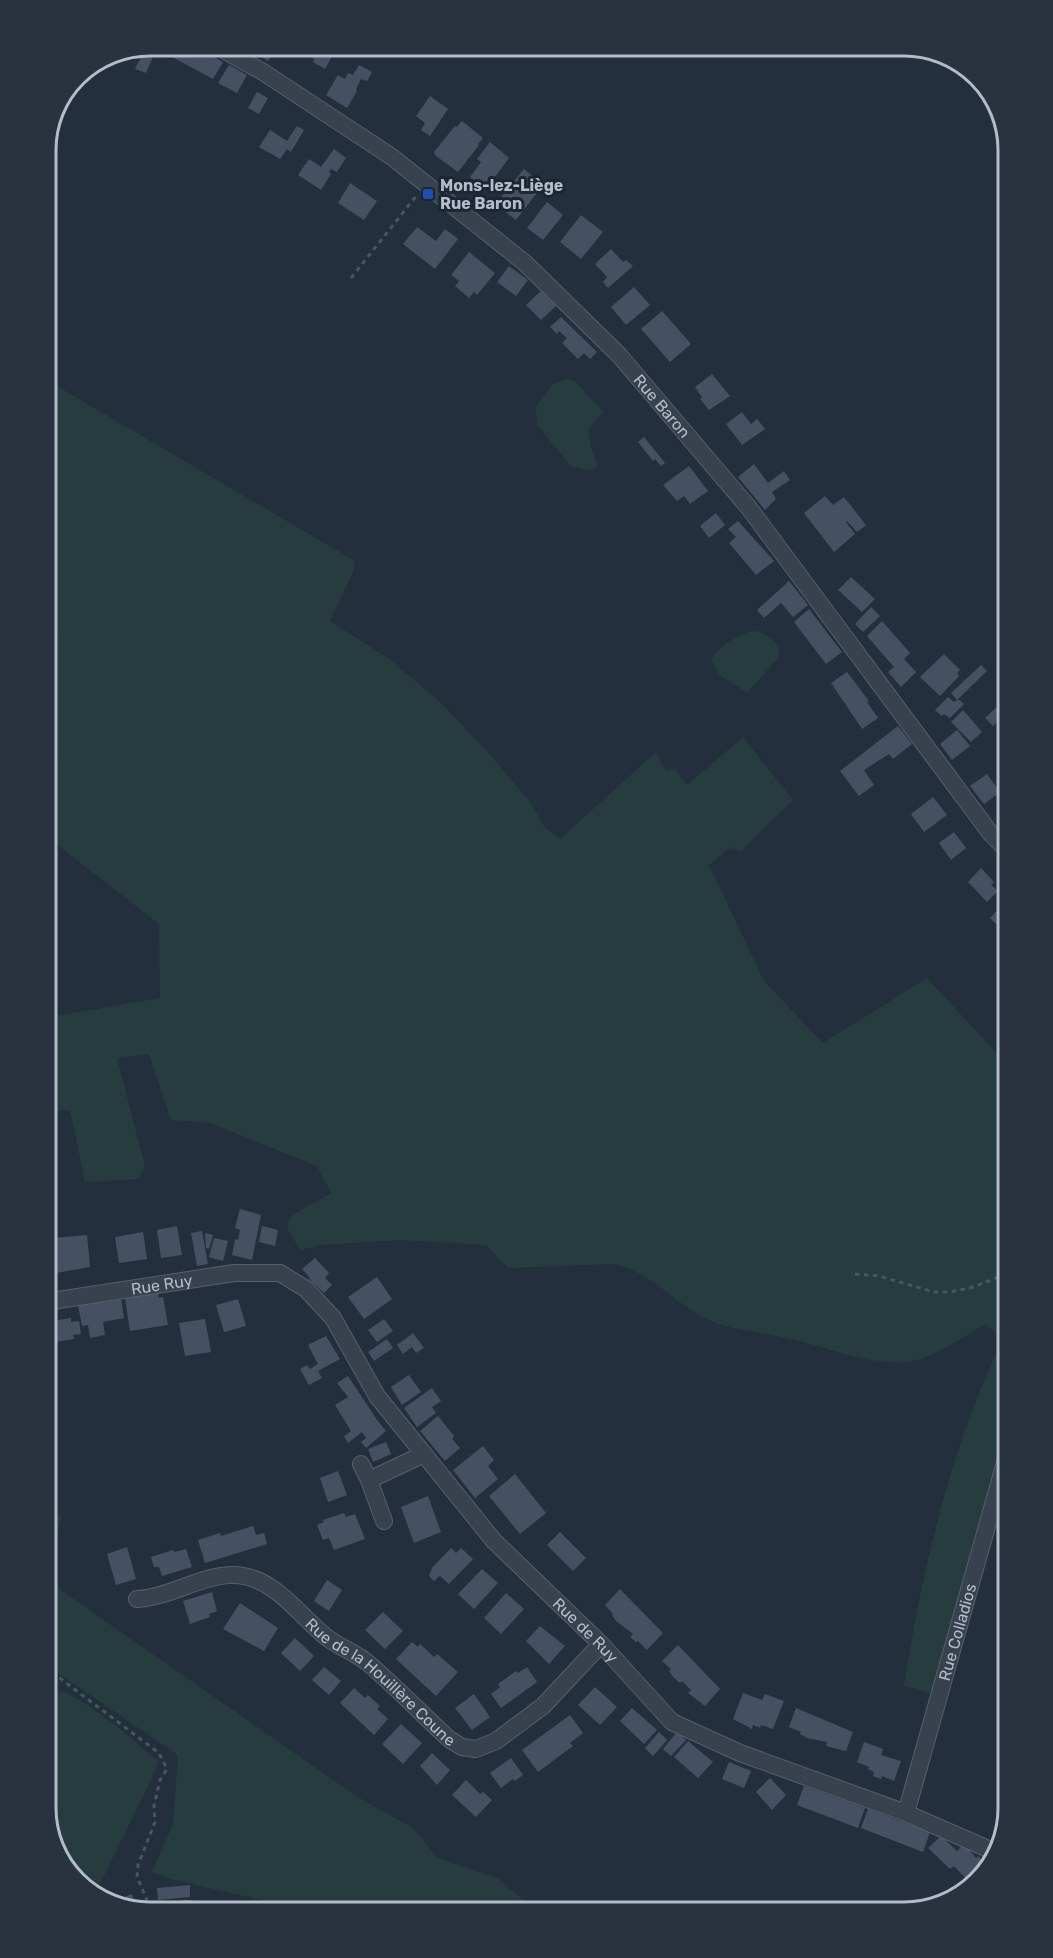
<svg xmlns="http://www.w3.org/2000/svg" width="1053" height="1958" viewBox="0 0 1053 1958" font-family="Rubik,sans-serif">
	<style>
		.green { fill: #263c3f }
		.building { fill: #455162 }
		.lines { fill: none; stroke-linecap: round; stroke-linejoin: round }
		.minor-casing { stroke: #565f6c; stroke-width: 18 }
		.path { stroke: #44595c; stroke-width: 3; stroke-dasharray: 4.5 4.5; stroke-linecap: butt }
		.minor { stroke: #38414e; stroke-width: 16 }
		.transit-dot { fill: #1a4fb4; stroke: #1d2633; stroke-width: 2 }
		.labels { text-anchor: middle; stroke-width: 6; stroke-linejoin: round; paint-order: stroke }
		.poi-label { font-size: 16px; font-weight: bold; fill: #b4bcc9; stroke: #1d2633; text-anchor: start }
		.street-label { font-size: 16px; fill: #b4bcc9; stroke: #1d2633 }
		.rim { fill: none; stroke: #b4bcc9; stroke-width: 3 }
	</style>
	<rect width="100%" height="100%" fill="#242f3e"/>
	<path class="green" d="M45,379l310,182 -2,11 -23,49 58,37 51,43 47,49 44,52 15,26 15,11 96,-87 10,19 8,-3 13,17 56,-48 50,63 -53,52 -9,-5 -22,18 55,116 59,62 104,-65 78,84 -8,25 11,8v321l-33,127 -36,126 -4,25 -31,-8c19,-120 46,-237 99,-347l-18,-15c-21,13 -53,35 -78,38 -42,3 -84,-17 -125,-25 -28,-6 -58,-7 -83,-22 -29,-17 -52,-45 -86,-51l-105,4 -22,-23 -84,-5 -82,5 -20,5 -13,-22 4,-12 40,-23 -14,-27 -106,-43 -40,-3 -22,-66 -32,4 28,108 -6,13 -54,3 -15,-72 -25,2v-94l115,-20 -1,-74 -108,-84 -6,-2z
		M565,379l10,2 28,31 -15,19 3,17 7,19 -10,3 -17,-4 -34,-41 -1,-18 17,-23z
		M755,631c15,5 24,8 24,26l-32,36 -28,-18 -8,-15c8,-14 28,-27 44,-29z
		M45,1509l16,7 -7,39 -9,2z
		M45,1579l311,217 57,32 25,30 59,20 42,35h-244l-33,-13 -92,-21 -18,-7 21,-48 5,-69 -133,-91z
		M45,1688c32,0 88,52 113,73l-5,15 -59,120 -41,-47 -8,-41z"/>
	<path class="building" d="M261,51h13l-6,10 -9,-6z
		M301,51h34l-10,18 -12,-7 1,-3z
		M155,52l-9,21 -11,-4 8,-16z
		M163,52h42l18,10 -10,17z
		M130,53l-3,8 -18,-7 1,-1z
		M229,65l18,10 -10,18 -19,-10z
		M359,65l13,7 -5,9 -6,-2 -5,10 1,2 -10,17 -21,-13 12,-20 7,4 3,-6 5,2z
		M257,92l11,6 -9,16 -11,-6z
		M430,96l18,13 -18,27 -9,-6 4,-7 -9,-7z
		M462,121l21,17 -5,6 1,1 -21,27 -22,-16 -2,-4 21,-26 2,1z
		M297,126l7,4 -13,22 -4,-3 -7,10 -21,-12 11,-17 17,11z
		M490,142l19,16 -23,31 -16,-12 11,-15 -4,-3z
		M334,149l12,9 -9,14 -6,-3 -2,3 2,2 -10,16 -23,-15 11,-16 12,8z
		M524,169l19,16 -27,35 -12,-9 2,-3 -8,-7z
		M350,183l27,18 -13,19 -26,-17z
		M547,202l16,13 -20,25 -16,-12z
		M581,215l22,17 -22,27 -21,-17z
		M417,227l19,14 9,-12 13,10 -23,30 -32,-25z
		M611,249l12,13 3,-2 7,6 -25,22 -5,-6 4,-5 -12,-13z
		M469,252l26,21 -18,22 -3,-3 -5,6 -14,-12 4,-5 -8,-6z
		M509,266l19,14 -12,16 -19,-14z
		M634,287l16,18 -24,20 -15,-18z
		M541,291l15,15 -15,14 -15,-15z
		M662,311l29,33 -21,18 -29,-33z
		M561,317l36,35 -7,7 -6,-6 -6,6 -16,-16 5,-5 -8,-7 -2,3 -7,-7z
		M712,374l18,22 -21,14 -9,-11 2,-2 -7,-10z
		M742,412l9,12 6,-5 8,10 -23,16 -16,-21z
		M644,437l21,26 -4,3 -6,-7 -2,2 -15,-19z
		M754,464l14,19 16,-12 6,9 -18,12 4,7 -11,11 -27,-33z
		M689,466l19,25 -18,13 -6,-8 -7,5 -14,-16z
		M825,496l8,9 11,-8 22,28 -9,7 -10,-11 -1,1 9,12 -21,18 -30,-39z
		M716,513l9,12 -16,13 -9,-12z
		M738,521l36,40 -18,14 -27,-32 7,-6 -8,-8z
		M851,577l24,22 -13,13 -24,-22z
		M789,581l19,24 -15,12 -12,-14 -17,15 -7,-8z
		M871,607l9,9 -17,16 -8,-8z
		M809,609l33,43 -16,12 -32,-42z
		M882,621l28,32 -6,6 12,13 -15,15 -13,-15 6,-5 -27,-31z
		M944,654l16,16 -3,3 2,3 -19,20 -20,-19z
		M981,665l6,6 -29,28 6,5 -14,14 -6,-4 -2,2 -7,-6 13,-13 6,5 3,-2 -6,-7z
		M847,672l22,29 -2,1 11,16 -16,11 -31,-46z
		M998,706l8,8 -13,12 -8,-8z
		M963,710l19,22 -11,10 -20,-20z
		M898,726l14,18 -19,15 -4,-5 -25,16 10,15 -15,11 -19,-25z
		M957,730l13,16 -18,14 -12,-16z
		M987,774l13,18 -16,12 -14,-18z
		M933,797l14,18 -23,17 -13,-18z
		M954,832l12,16 -15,12 -12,-17z
		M981,868l13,14 -3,3 7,6 -11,11 -19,-20z
		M1008,899v37l-18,-18z
		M240,1209l21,6 -9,45 -20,-5 3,-16 3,1 2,-10 -5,-2z
		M177,1226l5,29 -21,3 -4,-28z
		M262,1226l16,4 -3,16 -16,-4z
		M202,1231l6,33 -11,2 -6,-33z
		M143,1232l4,27 -28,4 -4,-26z
		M205,1233l8,2 -4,14 -3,-1z
		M87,1235l3,32 -45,8v-34l9,-1v-2z
		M214,1238l14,3 -5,20 -14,-4z
		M315,1258l14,15 -4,5 7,7 -8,8 -15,-14 1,-1 -8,-9z
		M377,1277l15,22 -28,20 -16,-22z
		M158,1292l1,6 4,-1 5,28 -38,6 -5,-33z
		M111,1299l1,2 9,-2 3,19 -21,4 2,13 -15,3 -2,-13 -6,1 -4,-21z
		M238,1299l8,27 -22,6 -8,-27z
		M71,1318v4l8,-1 2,13 -8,1 1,4 -19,3 -3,-21z
		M205,1319l6,33 -26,4 -6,-33z
		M384,1319l9,12 -16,11 -9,-12z
		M45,1321l5,22 -5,1z
		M413,1333l11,15 -8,5 -4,-6 -9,7 -6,-9z
		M326,1336l14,23 -22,12 4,7 -13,7 -9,-16 7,-4 3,4 8,-5 -10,-19z
		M387,1339l6,9 -19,13 -6,-9z
		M409,1375l12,17 -19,13 -11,-18z
		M348,1376l29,44 9,11 -20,17 -5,-6 5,-4 -4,-6 -14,11 -4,-7 7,-5 -16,-26 13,-8 -11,-14z
		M432,1388l9,13 -9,6 4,6 -19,14 -13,-19z
		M438,1416l16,20 -2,3 8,9 -15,13 -25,-30z
		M386,1442l5,12 -18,8 -5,-13z
		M483,1446l11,14 -6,6 10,13 -23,19 -22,-28z
		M338,1471l9,24 -19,7 -8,-24z
		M515,1474l31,39 -26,21 -31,-38z
		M428,1496l13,36 -27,11 -13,-36z
		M344,1513l2,4 9,-3 10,25 -31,11 -5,-12 -6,2 -6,-15 7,-3 -1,-2z
		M253,1526l3,9 8,-2 3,11 -62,19 -7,-23 22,-7 1,3z
		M560,1532l26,26 -13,13 -26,-26z
		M127,1547l9,32 -20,6 -9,-31z
		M451,1548l5,5 5,-5 12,11 -24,25 -9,-8 -6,5 -5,-5 3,-8z
		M186,1549l6,18 -30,9 -3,-9h-5l-3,-10 22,-7 2,2z
		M482,1569l16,14 -24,26 -16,-15z
		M327,1580l15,10 -13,21 -15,-10z
		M620,1589l43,44 -16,17 -9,-9 -2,1 -6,-5 3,-3 -17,-13 -4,-6 1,-1 -8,-9z
		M212,1592l5,19 -8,3 1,3 -20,7 -7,-23z
		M506,1593l18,16 -23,25 -17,-16z
		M240,1603l38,25 -14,23 -41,-22z
		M383,1612l20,19 -18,18 -20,-19z
		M540,1626l25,20 -16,18 -23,-23z
		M295,1638l19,18 -14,15 -19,-18z
		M412,1642l6,5 2,-3 14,13 3,-3 21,18 -22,24 -40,-37z
		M678,1645l42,44 -15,17 -17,-13 3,-3 -9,-9 -2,2 -6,-5 -5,-7 2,-2 -9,-8z
		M324,1667l17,14 -12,14 -17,-15z
		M527,1667l10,15 -36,26 -10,-14 9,-7 -2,-3 18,-13 2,2z
		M595,1687l22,20 -17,18 -22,-20z
		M354,1688l11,10 3,-3 12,11 -3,3 11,10 -14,16 -34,-32z
		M743,1693l19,7 3,-6 19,7 -11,28 -12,-4 -1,3 -7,-3 -1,4 -19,-10z
		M474,1694l16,23 -18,13 -17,-22z
		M632,1708l25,22 -13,14 -24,-23z
		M796,1708l57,24 -7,19 -20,-5 1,-4 -20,-4 -7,-4 1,-2 -12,-5z
		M570,1715l13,18 -13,10 3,3 -35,26 -16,-22z
		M401,1724l21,19 -19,21 -21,-20z
		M659,1732l8,8 -14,16 -8,-8z
		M677,1732l9,8 -15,16 -8,-7z
		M688,1741l25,21 -15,16 -24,-21z
		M864,1742l19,7 -2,6 20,6 -7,20 -12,-5 -1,3 -8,-3 1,-4 -6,-3 1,-2 -12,-5z
		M432,1753l18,17 -13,15 -17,-19z
		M511,1758l12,17 -8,6 -2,-2 -12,9 -11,-15z
		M729,1762l22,9 -7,17 -22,-9z
		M770,1778l16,17 -14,15 -16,-18z
		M466,1780l14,14 3,-2 9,8 -16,17 -24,-22z
		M804,1786l61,22 -7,20 -61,-23z
		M868,1809l62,23 -7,20 -62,-24z
		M941,1836l16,15 7,-7 12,14 2,-2 11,11 -19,16 -16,-17 -4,3 -22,-21z
		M190,1885v12l-32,3 -1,-12z
		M132,1894l4,11 -7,3 -17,-6z"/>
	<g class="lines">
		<defs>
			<g id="minor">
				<path id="s1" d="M227,52l36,20 129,85 133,106 94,92 130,153 242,326 17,17"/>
				<path id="s2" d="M45,1302l189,-29h46l26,16 27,29 44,78 117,145 107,103 71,78 68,31 166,60 89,39"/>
				<path d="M361,1464l8,16 15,41"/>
				<path d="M369,1480l55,-26"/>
				<path id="s3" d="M137,1599c33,-2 63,-23 94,-24 41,-1 66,38 94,61 13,11 30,16 43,27 28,24 54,51 81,76l13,8 14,2 20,-8 47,-35 58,-62"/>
				<path id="s4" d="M906,1813l102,-361"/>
				<path d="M154,1913l33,-4 29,4"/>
			</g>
		</defs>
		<use href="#minor" class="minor-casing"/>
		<path class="path" d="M351,278l66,-83
			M855,1274l24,2 55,16h16l24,-5 34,-14
			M45,1667l114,86 8,16 -7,11 -6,26 1,16 -17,43 -1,12 10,23"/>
		<use href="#minor" class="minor"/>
	</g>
	<rect class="transit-dot" x="422" y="188" width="12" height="12" rx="3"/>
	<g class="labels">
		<g class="poi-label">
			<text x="440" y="191">Mons-lez-Liège<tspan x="440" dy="18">Rue Baron</tspan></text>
		</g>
		<g class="street-label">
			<text dy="6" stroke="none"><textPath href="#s1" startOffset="564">Rue Baron</textPath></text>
			<text dy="6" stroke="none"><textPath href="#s2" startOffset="118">Rue Ruy</textPath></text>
			<text dy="6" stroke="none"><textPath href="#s2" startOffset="711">Rue de Ruy</textPath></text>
			<text dy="6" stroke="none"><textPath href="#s4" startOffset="188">Rue Colladios</textPath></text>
			<text dy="6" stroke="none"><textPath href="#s3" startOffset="285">Rue de la Houillère Coune</textPath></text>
		</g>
	</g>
	<path d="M0 0H1053V1958H0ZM150 56H904A94 94 0 0 1 998 150V1808A94 94 0 0 1 904 1902H150A94 94 0 0 1 56 1808V150A94 94 0 0 1 150 56Z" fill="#29323f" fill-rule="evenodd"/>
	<path class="rim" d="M150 56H904A94 94 0 0 1 998 150V1808A94 94 0 0 1 904 1902H150A94 94 0 0 1 56 1808V150A94 94 0 0 1 150 56Z"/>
</svg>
